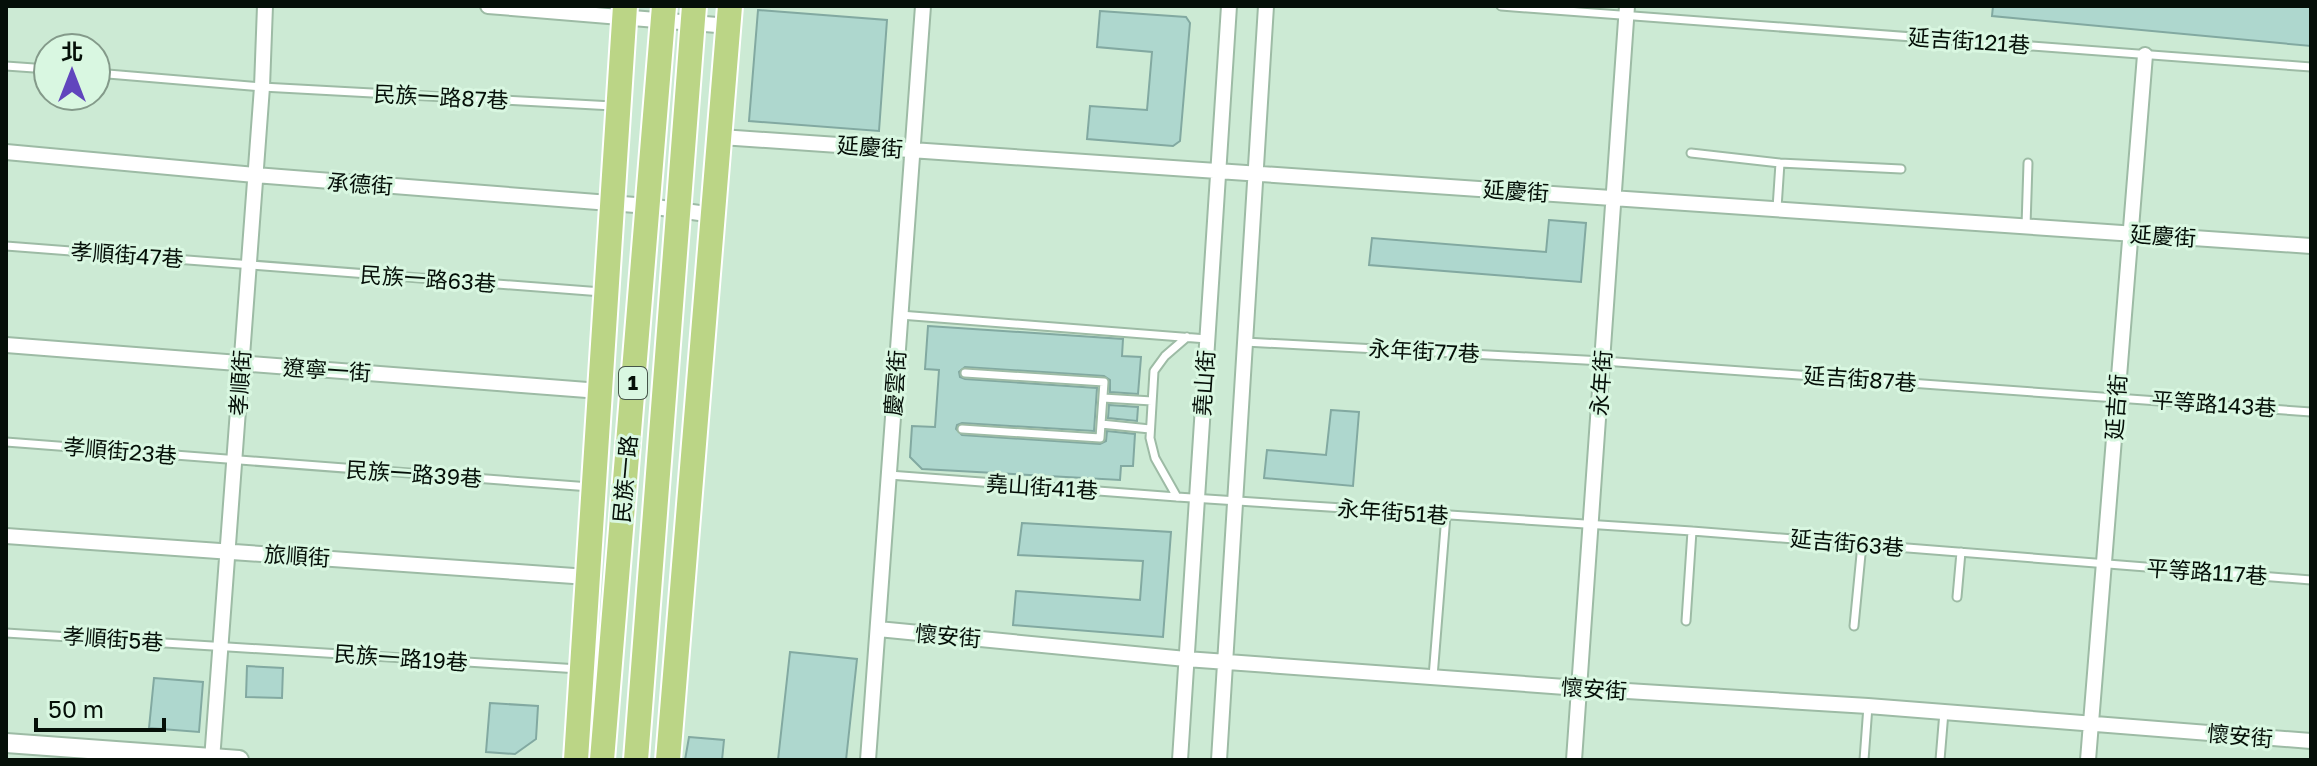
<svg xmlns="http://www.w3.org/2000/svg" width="2317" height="766" viewBox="0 0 2317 766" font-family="'Golos Text','Noto Sans TC',sans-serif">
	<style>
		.building { fill: #aed7ce; stroke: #82a9a1; stroke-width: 2 }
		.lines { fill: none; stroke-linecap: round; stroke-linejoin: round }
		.service-casing { stroke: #9dbba5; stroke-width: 11 }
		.minor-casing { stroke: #9dbba5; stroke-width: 18 }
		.tertiary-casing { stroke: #9dbba5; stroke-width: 22 }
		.primary-casing { stroke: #fff; stroke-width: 28 }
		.service { stroke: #fff; stroke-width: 7 }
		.minor { stroke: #fff; stroke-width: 14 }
		.tertiary { stroke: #fff; stroke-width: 18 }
		.primary { stroke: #bbd586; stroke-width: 24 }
		.labels { text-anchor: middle; stroke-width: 6; stroke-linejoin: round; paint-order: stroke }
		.shield { fill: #d9f7e1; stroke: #455549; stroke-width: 2 }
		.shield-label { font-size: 20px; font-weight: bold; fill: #050f08 }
		.street-label { font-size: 22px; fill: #050f08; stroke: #d9f7e1 }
	</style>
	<rect width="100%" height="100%" fill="#ccead4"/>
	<path class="building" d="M1993,6h318v40l-319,-30z
		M758,10l129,10 -8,111 -130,-10z
		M1100,11l86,6 4,6 -10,118 -7,5 -86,-7 3,-33 57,4 5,-58 -55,-5z
		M1549,220l37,3 -5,59 -212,-17 3,-27 174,14z
		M928,326l195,13 -1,17 19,1 -3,37 -28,-2v-12l-6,-4 -139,-9 -6,5 1,5 5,2 132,9 -3,43 -132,-8 -5,2 -1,4 6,6 138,9 6,-3 1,-10 28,3 -2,32h-12l-1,14 -198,-11 -12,-12 2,-31 23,1 4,-57 -14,-1z
		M1109,405l29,2 -1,14 -29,-3z
		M1331,410l28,2 -6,74 -89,-8 3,-28 59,5z
		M1022,523l149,9 -8,105 -150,-12 3,-34 124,9 3,-39 -125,-6z
		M790,652l67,7 -11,101h-68z
		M247,666l36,2 -1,30 -36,-1z
		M154,678l49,4 -4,50 -50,-4z
		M490,703l48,3 -2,33 -21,15 -29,-2z
		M689,737l35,3 -2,20h-37z"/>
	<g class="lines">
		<defs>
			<path id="service" d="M1501,6l810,61
				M6,66l42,3
				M96,73l166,14 351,19
				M1691,153l89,10 121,6
				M1777,208l3,-45
				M2026,226l2,-63
				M6,246l596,46
				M900,315l307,24
				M1245,342l358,19 708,51
				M1103,398l49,3
				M1101,424l49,5
				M962,429l138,9 4,-56 -139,-9
				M6,442l584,45
				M889,475l288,22 515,34 619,49
				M1177,497l-22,-39 -5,-20 4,-67 11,-15 22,-19
				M1957,597l4,-45
				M1686,621l6,-90
				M1854,626l8,-82
				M6,633l573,36
				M1433,677l13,-162
				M1864,760l4,-54
				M1940,760l4,-48"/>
			<path id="minor" d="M488,6l241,20
				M721,137l1590,109
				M6,152l249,23 393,31 66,9
				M6,345l594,46
				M6,536l582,41
				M878,629l308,30 393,29 289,18 443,35
				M212,760l50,-673 3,-81
				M868,760l55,-754
				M1180,760l49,-754
				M1219,760l47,-754
				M1574,760l53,-754
				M2088,760l57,-705"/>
			<path id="tertiary" d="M6,743l233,17"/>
			<path id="primary" d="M576,760l49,-754
				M602,760l62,-754
				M636,760l58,-754
				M668,760l62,-754"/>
		</defs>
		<use href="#service" class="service-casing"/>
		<use href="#minor" class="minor-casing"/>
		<use href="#tertiary" class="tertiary-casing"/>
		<use href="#primary" class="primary-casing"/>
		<use href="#service" class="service"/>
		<use href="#minor" class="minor"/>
		<use href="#tertiary" class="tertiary"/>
		<use href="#primary" class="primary"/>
	</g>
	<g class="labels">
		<rect class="shield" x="619" y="367" width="28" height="32" rx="6"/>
		<g class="shield-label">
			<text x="633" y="390">1</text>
		</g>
		<g class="street-label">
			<text transform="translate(1969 41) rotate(4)" y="8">延吉街121巷</text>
			<text transform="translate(441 97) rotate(3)" y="8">民族一路87巷</text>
			<text transform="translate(870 147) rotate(4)" y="8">延慶街</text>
			<text transform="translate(360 184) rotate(4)" y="8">承德街</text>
			<text transform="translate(1516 191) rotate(4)" y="8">延慶街</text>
			<text transform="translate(2163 236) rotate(4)" y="8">延慶街</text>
			<text transform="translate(127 255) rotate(4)" y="8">孝順街47巷</text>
			<text transform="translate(428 279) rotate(4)" y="8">民族一路63巷</text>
			<text transform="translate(1424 351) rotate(3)" y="8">永年街77巷</text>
			<text transform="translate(327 370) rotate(4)" y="8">遼寧一街</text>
			<text transform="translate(1860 379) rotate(4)" y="8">延吉街87巷</text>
			<text transform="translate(240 383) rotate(-86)" y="8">孝順街</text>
			<text transform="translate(895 383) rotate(-86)" y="8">慶雲街</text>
			<text transform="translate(1204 383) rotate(-86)" y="8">堯山街</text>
			<text transform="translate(1601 383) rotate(-86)" y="8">永年街</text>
			<text transform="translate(2214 404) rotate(4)" y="8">平等路143巷</text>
			<text transform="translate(2116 407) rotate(-86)" y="8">延吉街</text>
			<text transform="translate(120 451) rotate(5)" y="8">孝順街23巷</text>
			<text transform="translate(414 474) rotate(4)" y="8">民族一路39巷</text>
			<text transform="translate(625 479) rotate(-85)" y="8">民族一路</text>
			<text transform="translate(1042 487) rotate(4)" y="8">堯山街41巷</text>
			<text transform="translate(1393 512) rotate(4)" y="8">永年街51巷</text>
			<text transform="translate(1847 543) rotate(5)" y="8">延吉街63巷</text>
			<text transform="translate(297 556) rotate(4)" y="8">旅順街</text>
			<text transform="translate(2207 572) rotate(4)" y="8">平等路117巷</text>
			<text transform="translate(948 636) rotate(5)" y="8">懷安街</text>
			<text transform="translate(113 639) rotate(4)" y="8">孝順街5巷</text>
			<text transform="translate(401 658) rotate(4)" y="8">民族一路19巷</text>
			<text transform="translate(1594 689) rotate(4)" y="8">懷安街</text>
			<text transform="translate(2240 736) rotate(5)" y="8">懷安街</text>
		</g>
	</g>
	<rect width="2317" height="766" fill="none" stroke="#050f08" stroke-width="16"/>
	<g transform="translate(72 72)"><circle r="38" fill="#d9f7e1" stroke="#849a8a" stroke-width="2"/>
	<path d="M0-6L14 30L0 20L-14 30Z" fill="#6145bd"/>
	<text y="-12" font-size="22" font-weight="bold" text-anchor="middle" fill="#050f08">北</text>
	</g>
	<path d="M36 718v12h128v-12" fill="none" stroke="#050f08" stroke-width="4"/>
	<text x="48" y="718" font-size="24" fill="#050f08" stroke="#d9f7e1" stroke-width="6" paint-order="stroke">50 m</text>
</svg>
